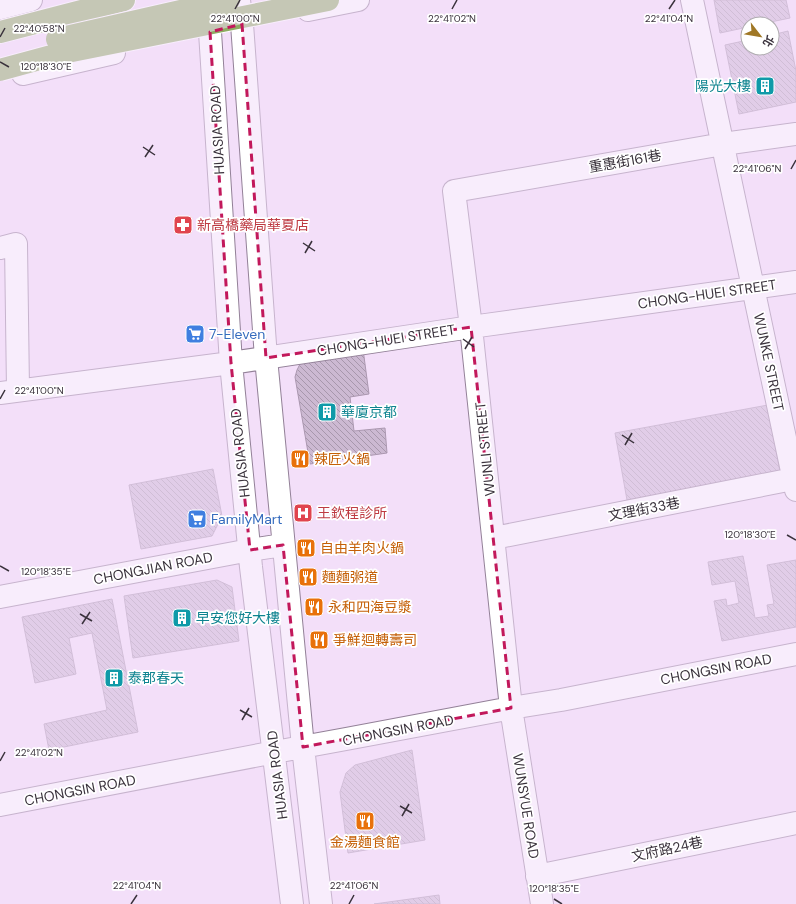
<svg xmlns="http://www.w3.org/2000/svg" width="796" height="904" viewBox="0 0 796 904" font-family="'DM Sans','Noto Sans TC',sans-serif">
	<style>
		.building { fill: url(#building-back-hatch); stroke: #ab98b0 }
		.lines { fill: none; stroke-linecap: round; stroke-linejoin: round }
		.minor-casing { stroke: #938198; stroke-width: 24 }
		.highway-casing { stroke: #fff; stroke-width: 24 }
		.minor { stroke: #fff; stroke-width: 22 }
		.highway { stroke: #8eac63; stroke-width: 22 }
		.highway-bridge-casing { stroke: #fff; stroke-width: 24; stroke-linecap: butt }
		.highway-bridge { stroke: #8eac63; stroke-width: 22 }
		.marked { fill: none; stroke: #c2185b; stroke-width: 3; stroke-dasharray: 8 5; stroke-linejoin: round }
		.ticks { fill: none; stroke: #3a323c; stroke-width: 1.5 }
		.labels { text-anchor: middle; stroke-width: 3.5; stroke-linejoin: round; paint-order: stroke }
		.culture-label { font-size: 14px; fill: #0d838f; stroke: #fff; text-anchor: start }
		.street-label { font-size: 14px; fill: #3a323c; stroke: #fff }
		.health-label { font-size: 14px; fill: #be3a42; stroke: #fff; text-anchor: start }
		.shop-label { font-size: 14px; fill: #366cbe; stroke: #fff; text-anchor: start }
		.food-label { font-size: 14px; fill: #c56008; stroke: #fff; text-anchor: start }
		.ticks-label { font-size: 10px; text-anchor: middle; fill: #3a323c; stroke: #fff; stroke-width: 3.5; stroke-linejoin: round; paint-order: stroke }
	</style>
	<defs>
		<pattern id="building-back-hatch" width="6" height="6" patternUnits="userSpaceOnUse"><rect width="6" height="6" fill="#ccb9d2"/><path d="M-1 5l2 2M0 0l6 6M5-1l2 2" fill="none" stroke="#a797ac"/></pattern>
	</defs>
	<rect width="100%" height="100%" fill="#f3dff9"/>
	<path class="building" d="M714,0h72l4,18 -29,6h-13v3l-28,6z
		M788,31l8,40v31l-57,12 -14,-69 23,-5v8h24v-13z
		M363,349l6,45 -19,3 4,34 31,-3 2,25 -77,11 -15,-87 2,-7 4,-8z
		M768,405l12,67 -153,28 -12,-67z
		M213,469l9,47 -10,20 -71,13 -12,-64z
		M743,556l12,62 14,-2 -2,-11 7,-1 -7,-39 29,-5v67l-74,14 -8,-40 12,-2 1,7 12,-3 -4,-22 -23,4 -4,-23z
		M217,580l15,7 7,54 -106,17 -9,-62z
		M112,599l26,133 -89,18 -5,-26 63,-14 -15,-77 -23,5 7,36 -41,9 -13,-66z
		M412,750l13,90 -77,13 -8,-61 6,-19 9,-8z
		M439,895l1,9h-66z"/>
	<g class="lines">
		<defs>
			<path id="minor" d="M239,0l3,24 24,334 37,389 18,157
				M692,0l104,490
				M206,6l4,26 3,47 18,284 20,204 41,337
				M0,8l31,-8
				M308,10l50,-10
				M23,74l91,-21
				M0,248l16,-4 2,146
				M0,393l231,-30 240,-36 325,-45
				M494,538l299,-59
				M0,597l250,-47 33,-5
				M0,805l275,-53 71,-13 165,-31 50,-8 235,-46
				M537,876l259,-53
				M542,904l-31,-196 -40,-381 -17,-136 269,-47 73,-10"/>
			<path id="highway" d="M0,32l124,-32"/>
		</defs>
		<use href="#minor" class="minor-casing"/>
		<use href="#highway" class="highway-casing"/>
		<use href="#minor" class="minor"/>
		<use href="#highway" class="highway"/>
		<defs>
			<path id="highway-bridge" d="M57,39l172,-39
				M0,70l62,-17 266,-53"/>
		</defs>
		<use href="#highway-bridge" class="highway-bridge-casing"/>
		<use href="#highway-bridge" class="highway-bridge"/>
	</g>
	<path d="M0 0H796V904H0ZM242,24l24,334 205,-31 40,381 -208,39 -20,-202 -33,5 -19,-187 -21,-331z" fill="#f3dff9" fill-opacity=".55" fill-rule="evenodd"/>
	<path class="marked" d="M242,24l24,334 205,-31 40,381 -208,39 -20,-202 -33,5 -19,-187 -21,-331z"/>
	<path class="ticks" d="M235,9l5,-9M452,9l5,-9M669,9l6,-9M0,37l5,-9M0,62l9,5M143,147l12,8M145,157l8,-12M791,169l5,-9M303,243l12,8M305,253l7,-12M463,339l11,8M465,349l7,-12M0,399l5,-9M622,435l12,8M625,445l7,-12M787,535l9,5M0,566l9,5M80,614l12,7M82,624l8,-12M240,710l12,7M242,720l7,-12M0,761l5,-9M400,806l12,7M402,816l7,-12M554,899l8,5M131,904l6,-9M349,904l5,-9"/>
	<defs>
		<symbol id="building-square" viewBox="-11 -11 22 22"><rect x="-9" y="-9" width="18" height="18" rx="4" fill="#0f9aa8" stroke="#fff"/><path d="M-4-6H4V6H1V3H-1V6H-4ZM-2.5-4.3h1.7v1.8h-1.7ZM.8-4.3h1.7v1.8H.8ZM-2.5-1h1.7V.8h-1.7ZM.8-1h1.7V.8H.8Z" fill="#fff"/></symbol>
		<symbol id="pharmacy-square" viewBox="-11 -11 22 22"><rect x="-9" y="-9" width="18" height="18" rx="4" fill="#e0444e" stroke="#fff"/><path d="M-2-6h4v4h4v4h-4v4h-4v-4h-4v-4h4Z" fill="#fff"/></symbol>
		<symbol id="supermarket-square" viewBox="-11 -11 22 22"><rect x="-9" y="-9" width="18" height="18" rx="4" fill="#3f7fe0" stroke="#fff"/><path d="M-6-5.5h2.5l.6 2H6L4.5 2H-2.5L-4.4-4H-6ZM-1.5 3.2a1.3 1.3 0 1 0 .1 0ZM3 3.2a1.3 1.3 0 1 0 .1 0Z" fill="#fff"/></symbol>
		<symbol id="restaurant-square" viewBox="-11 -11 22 22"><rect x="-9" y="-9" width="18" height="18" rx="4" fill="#e8710a" stroke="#fff"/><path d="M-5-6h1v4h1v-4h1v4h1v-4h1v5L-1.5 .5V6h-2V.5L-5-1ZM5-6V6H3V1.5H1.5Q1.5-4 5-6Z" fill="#fff"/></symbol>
		<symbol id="hospital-square" viewBox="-11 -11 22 22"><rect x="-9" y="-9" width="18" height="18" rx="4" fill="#e0444e" stroke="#fff"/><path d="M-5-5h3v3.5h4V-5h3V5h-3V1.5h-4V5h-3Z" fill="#fff"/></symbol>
	</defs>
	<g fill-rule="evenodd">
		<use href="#building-square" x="754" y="75" width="22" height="22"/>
		<use href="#pharmacy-square" x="172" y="214" width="22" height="22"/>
		<use href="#supermarket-square" x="184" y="323" width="22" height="22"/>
		<use href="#building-square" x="316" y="401" width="22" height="22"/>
		<use href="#restaurant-square" x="289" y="448" width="22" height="22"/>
		<use href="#hospital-square" x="292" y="502" width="22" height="22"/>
		<use href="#supermarket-square" x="186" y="508" width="22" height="22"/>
		<use href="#restaurant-square" x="295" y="537" width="22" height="22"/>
		<use href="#restaurant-square" x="297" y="566" width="22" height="22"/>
		<use href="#restaurant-square" x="303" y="596" width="22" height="22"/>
		<use href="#building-square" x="171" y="607" width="22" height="22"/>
		<use href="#restaurant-square" x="308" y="629" width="22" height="22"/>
		<use href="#building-square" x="103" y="667" width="22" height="22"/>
		<use href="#restaurant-square" x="354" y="810" width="22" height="22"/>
	</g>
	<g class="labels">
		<g class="culture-label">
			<text x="751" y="91" text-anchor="end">陽光大樓</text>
			<text x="341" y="417">華廈京都</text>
			<text x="196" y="623">早安您好大樓</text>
			<text x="128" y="683">泰郡春天</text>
		</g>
		<g class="street-label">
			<text transform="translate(217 130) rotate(-93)" y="5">HUASIA ROAD</text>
			<text transform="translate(625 161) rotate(-10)" y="5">重惠街161巷</text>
			<text transform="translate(707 294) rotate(-8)" y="5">CHONG-HUEI STREET</text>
			<text transform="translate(386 340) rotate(-9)" y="5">CHONG-HUEI STREET</text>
			<text transform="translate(769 362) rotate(78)" y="5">WUNKE STREET</text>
			<text transform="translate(485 449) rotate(-96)" y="5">WUNLI STREET</text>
			<text transform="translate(240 453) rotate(-96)" y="5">HUASIA ROAD</text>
			<text transform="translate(644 509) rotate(-11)" y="5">文理街33巷</text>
			<text transform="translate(153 568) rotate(-11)" y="5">CHONGJIAN ROAD</text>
			<text transform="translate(716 669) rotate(-11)" y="5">CHONGSIN ROAD</text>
			<text transform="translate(398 730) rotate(-11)" y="5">CHONGSIN ROAD</text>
			<text transform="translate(277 775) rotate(-97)" y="5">HUASIA ROAD</text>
			<text transform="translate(80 790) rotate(-11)" y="5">CHONGSIN ROAD</text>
			<text transform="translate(526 806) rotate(81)" y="5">WUNSYUE ROAD</text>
			<text transform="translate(667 849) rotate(-12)" y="5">文府路24巷</text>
		</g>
		<g class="health-label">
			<text x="197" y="230">新高橋藥局華夏店</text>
			<text x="317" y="518">王欽程診所</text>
		</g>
		<g class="shop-label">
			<text x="209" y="339">7-Eleven</text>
			<text x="211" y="524">FamilyMart</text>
		</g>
		<g class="food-label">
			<text x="314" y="464">辣匠火鍋</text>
			<text x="320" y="553">自由羊肉火鍋</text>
			<text x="322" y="582">麵麵粥道</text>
			<text x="328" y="612">永和四海豆漿</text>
			<text x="333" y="645">爭鮮迴轉壽司</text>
			<text x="365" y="847" text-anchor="middle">金湯麵食館</text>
		</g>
	</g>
	<g class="ticks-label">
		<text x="235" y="22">22°41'00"N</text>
		<text x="452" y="22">22°41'02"N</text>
		<text x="669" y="22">22°41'04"N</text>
		<text x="39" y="32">22°40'58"N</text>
		<text x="46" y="70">120°18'30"E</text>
		<text x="757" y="172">22°41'06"N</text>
		<text x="39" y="394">22°41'00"N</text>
		<text x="750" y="538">120°18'30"E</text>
		<text x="46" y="575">120°18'35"E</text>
		<text x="39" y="756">22°41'02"N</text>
		<text x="137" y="889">22°41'04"N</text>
		<text x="354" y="889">22°41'06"N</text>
		<text x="554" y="892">120°18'35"E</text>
	</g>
	<g transform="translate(760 36) rotate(121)"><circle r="19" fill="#ffffff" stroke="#b0adb1"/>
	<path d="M0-3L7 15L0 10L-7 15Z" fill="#a07826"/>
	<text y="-6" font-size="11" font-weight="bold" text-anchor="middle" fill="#3a323c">北</text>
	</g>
</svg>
